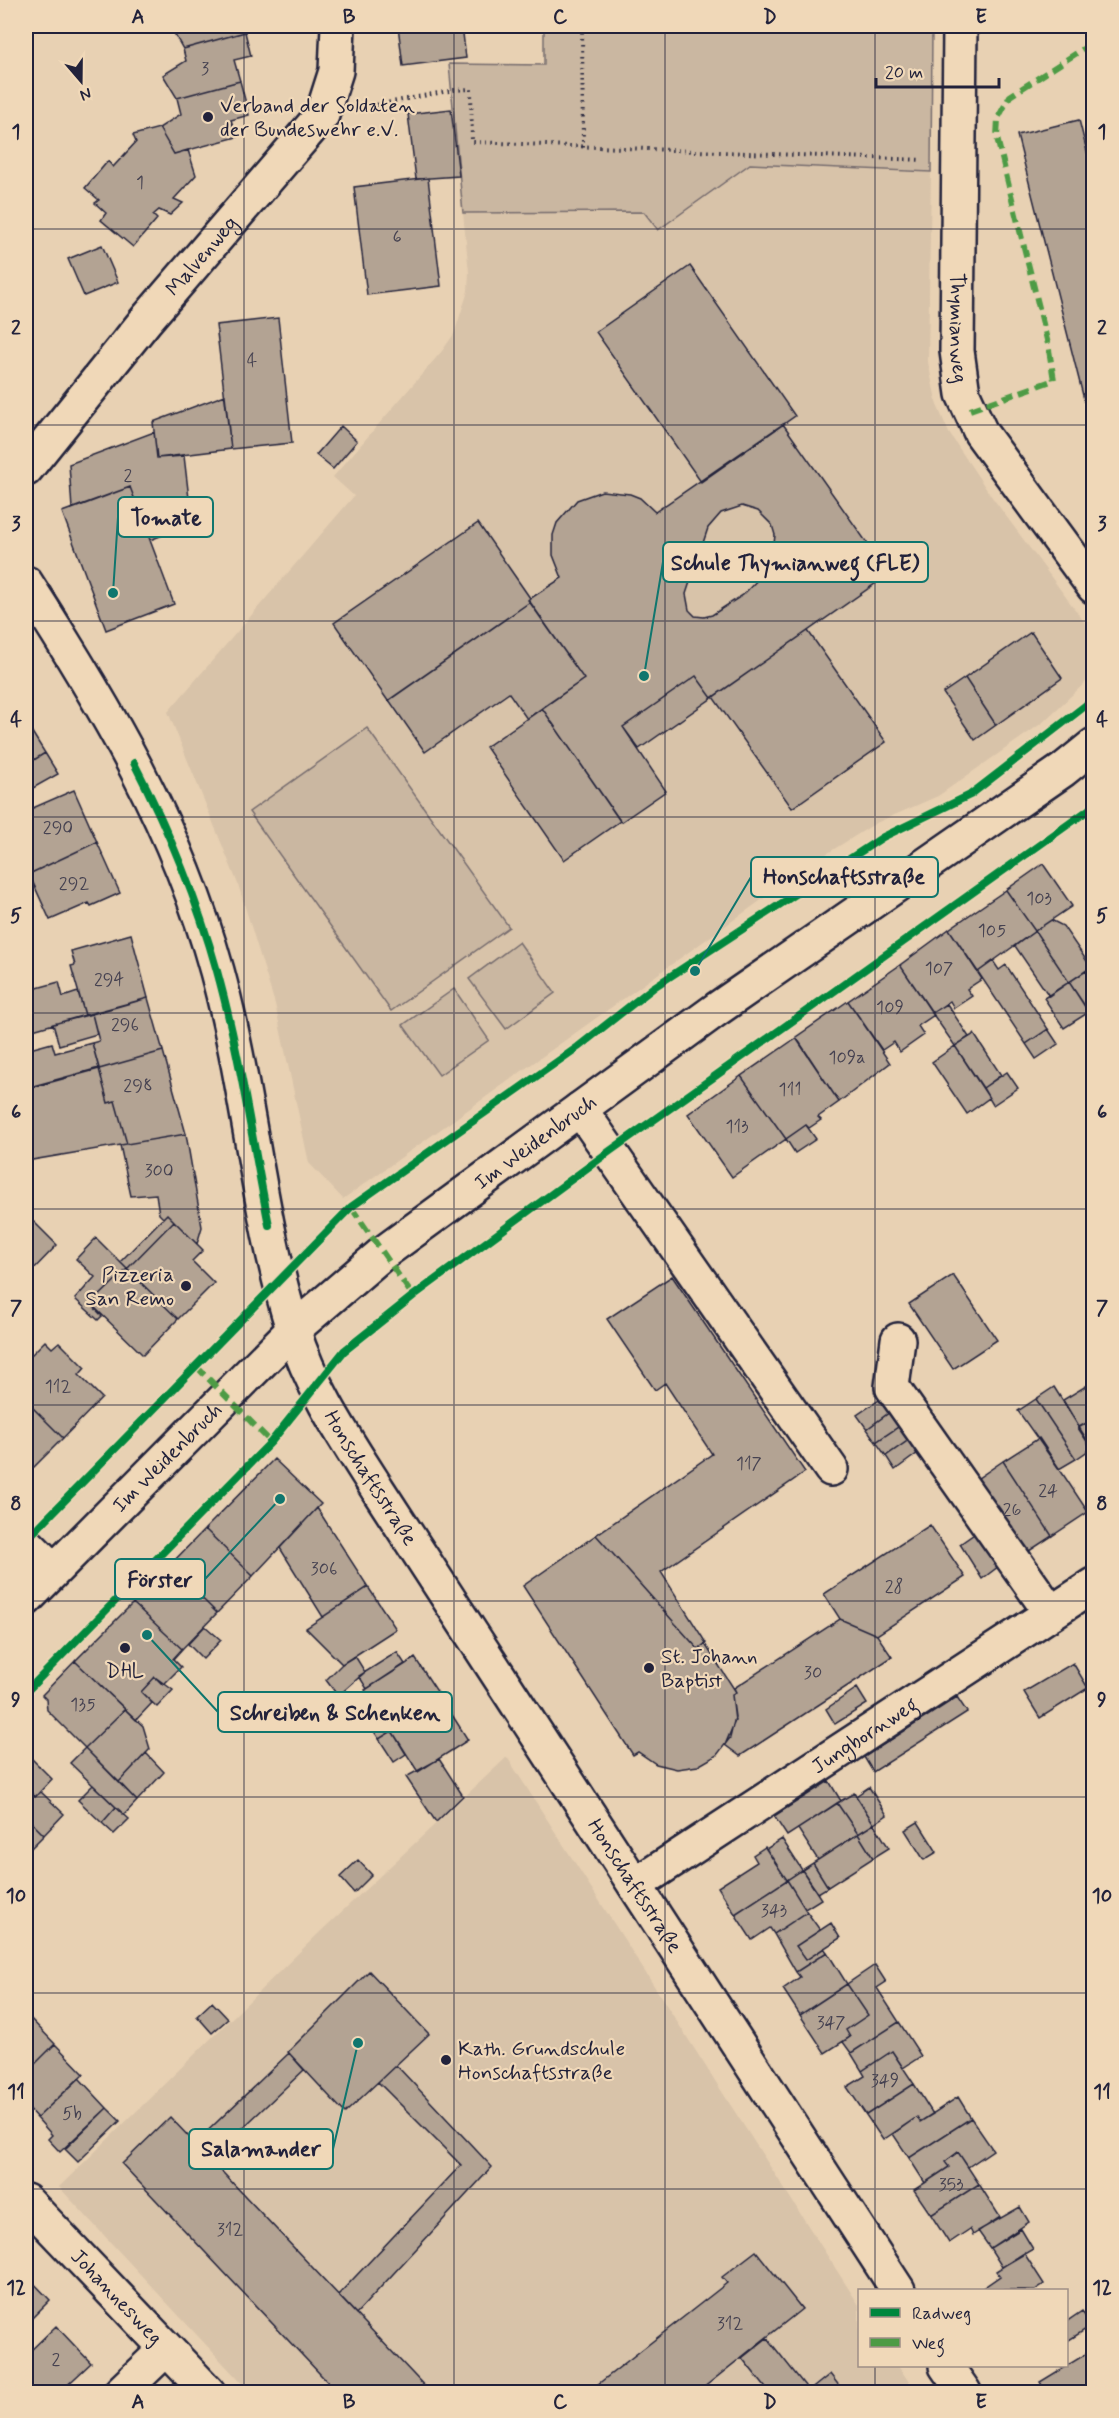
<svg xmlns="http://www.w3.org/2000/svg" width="1119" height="2418" viewBox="0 0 1119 2418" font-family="Mynerve,sans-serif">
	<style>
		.built { fill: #d8c3a9 }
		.green { fill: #cab7a1; stroke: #766c6e; stroke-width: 1.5 }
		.building { fill: #b3a393; stroke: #22223b; stroke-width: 1.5; fill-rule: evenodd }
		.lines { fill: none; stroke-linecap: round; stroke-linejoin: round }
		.minor-casing { stroke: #22223b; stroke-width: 38 }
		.path { stroke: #22223b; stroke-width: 4; stroke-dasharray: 1.5 4.5; stroke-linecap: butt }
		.minor { stroke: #f0d8b8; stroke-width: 33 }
		.quiet { stroke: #4d9b45; stroke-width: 6; stroke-dasharray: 12 6; stroke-linecap: butt }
		.cycleway-casing { stroke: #f0d8b8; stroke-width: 11 }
		.cycleway { stroke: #00873e; stroke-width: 8 }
		.grid { fill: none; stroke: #22223b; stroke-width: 1.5; stroke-opacity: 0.55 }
		.poi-dot { fill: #22223b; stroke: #f0d8b8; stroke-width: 2 }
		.labels { text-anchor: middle; stroke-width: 4.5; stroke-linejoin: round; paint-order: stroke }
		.number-label { font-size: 18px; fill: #464251 }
		.poi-label { font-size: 21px; fill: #22223b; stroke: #f0d8b8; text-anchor: start }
		.street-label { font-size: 21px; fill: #22223b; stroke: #f0d8b8 }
		.leader { fill: none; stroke: #0f766e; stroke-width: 2 }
		.callout-dot { fill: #0f766e; stroke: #f0d8b8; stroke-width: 2 }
		.callout { fill: #f0d8b8; stroke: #0f766e; stroke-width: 2 }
		.callout-label { font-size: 22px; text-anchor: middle; font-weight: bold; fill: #22223b }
		.neatline { fill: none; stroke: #22223b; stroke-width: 2 }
		.grid-label { font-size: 20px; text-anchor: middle; font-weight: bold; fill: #22223b }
	</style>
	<rect width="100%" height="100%" fill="#e8d1b3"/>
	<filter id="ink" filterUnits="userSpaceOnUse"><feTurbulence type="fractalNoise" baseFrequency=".0167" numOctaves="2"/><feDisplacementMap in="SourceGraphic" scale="12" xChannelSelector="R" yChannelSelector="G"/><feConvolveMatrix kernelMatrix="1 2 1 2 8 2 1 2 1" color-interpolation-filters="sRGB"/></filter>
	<g filter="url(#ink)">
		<path class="built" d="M750,164l181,8 -3,190 9,43 12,28 40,60 99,134 5,13 -1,30 -5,11 -45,42 -104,73 -62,27 -53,33 -480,343 -34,-36 -34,-159 -37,-120 -70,-172 186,-216 -21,-19 109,-126 12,-17 14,-43 1,-19 -6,-59 181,-1 14,18z
			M507,1757l352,548 1,61h38l18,26h-666l-191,-205 261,-255z"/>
		<path class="green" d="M544,26h388l-1,146 -181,-8 -92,66 -14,-18 -181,1 -14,-149 95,1z
			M367,728l142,199 -118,84 -142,-199z
			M519,942l36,51 -49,36 -37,-50z
			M454,989l35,51 -50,35 -36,-50z"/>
		<path class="building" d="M170,26h73l2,6 -62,17z
			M398,26h64l4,32 -63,8z
			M245,32l6,24 -17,4 6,21 -63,17 -14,-23 23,-14 -3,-12z
			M240,81l9,34 -18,5 6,17 -63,17 -15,-26 22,-14 -4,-16z
			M451,109l8,67 -43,3 -8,-65z
			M1079,120l15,59v243l-4,1 -73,-288z
			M159,128l15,26 14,-4 8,25 -22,24 9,4 -13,12 -11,-5 -6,5 4,4 -24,28 -32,-27 5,-7 -11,-10 4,-3 -14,-12 23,-27 5,6 23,-25 -3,-7z
			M428,178l13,108 -74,9 -13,-108z
			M102,245l16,37 -34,14 -16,-37z
			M690,266l105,150 -94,66 -105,-150z
			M278,318l14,125 -61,6 -15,-124z
			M225,395l6,54 -74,9 -4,-36z
			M783,424l106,150 -177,124 -16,-22 -73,51 43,64 -45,31 -79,-114 42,-29 -56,-79 34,-22 -9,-23v-20l4,-12 20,-23 25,-9 28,3 10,4 15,14zM742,506l16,5 14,14 3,10 -2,18 -13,24 -17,18 -31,20 -8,2 -9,-1 -6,-6 -3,-16 22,-66 13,-15z
			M341,426l16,15 -24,28 -17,-14z
			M154,432l3,26 27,-2 8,68 -42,16 -20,-53 -58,22 -3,-45z
			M130,487l44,117 -68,26 -44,-118z
			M478,523l52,75 -2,2 2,2 -142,99 -54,-78z
			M530,602l54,77 -57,40 -18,-26 -84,59 -36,-52z
			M808,631l78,111 -94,66 -79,-111z
			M1031,632l31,46 -66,47 -31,-47z
			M696,676l16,22 -73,51 -16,-22z
			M965,678l31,47 -21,15 -32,-47z
			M542,708l78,113 -56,39 -78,-113z
			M30,729l15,24 -19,12v-33z
			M45,753l13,21 -32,18v-27z
			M74,790l23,52 -68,32 -3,-8v-55z
			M97,842l23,51 -29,13 -2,-3 -39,17 -21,-46z
			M1043,864l29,42 -37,25 -29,-41z
			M1006,890l29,41 -57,41 -29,-43z
			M1051,920l12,6 28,41 -22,15 -34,-51z
			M949,929l33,50 -15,10 5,7 -18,12 -4,-7 -18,12 -32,-48z
			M1035,931l34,51 -20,14 -34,-50z
			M131,934l17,64 -63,17 -14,-49 4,-1 -4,-14z
			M993,961l6,9 7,-5 42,64 -22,15 -48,-72z
			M900,965l34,50 -16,11 6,9 -24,17 -6,-10 -12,8 -34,-49z
			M1086,971l8,10 -1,38 -24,-37z
			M59,982l4,15 15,-5 7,23 -59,17v-41z
			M1069,982l20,30 -25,16 -20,-30z
			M148,998l15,53 -64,18 -7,-26 7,-2 -7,-27z
			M848,1001l42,62 -51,39 -43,-65z
			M947,1004l22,33 -14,9 -23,-33z
			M92,1014l5,20 -38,11 -6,-21z
			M1048,1029l10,15 -22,15 -10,-15z
			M974,1034l27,41 -18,13 -28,-42z
			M796,1038l43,64 -21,15 3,3 -12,8 -3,-3 -20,14 -45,-63z
			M52,1043l3,10 37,-10 7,25 -73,20v-38z
			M955,1046l34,52 -22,16 -35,-52z
			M163,1051l23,83 -59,10 -12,-43 -7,2 -9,-34z
			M99,1069l9,34 7,-2 12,43 -101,17v-72z
			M1007,1072l11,16 -25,17 -10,-17z
			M741,1076l45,63 -54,38 -44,-63z
			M806,1125l10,14 -21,14 -9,-14z
			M186,1134l16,93 -5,17 -30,-30 -4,4 -4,-4 -3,-20 -25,2 -11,-51z
			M167,1214l7,7 -47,48 -7,-7z
			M27,1215l30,30 -31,32v-61z
			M174,1221l29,29 -11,11 22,22 -36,36 -51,-50z
			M96,1238l31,31 -36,35 11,12 -4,4 -23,-21 20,-22 -19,-18z
			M127,1269l51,50 -35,36 -52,-51z
			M953,1275l44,65 -44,29 -44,-65z
			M672,1276l133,196 -144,100 45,71 -8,6 -102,-114 116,-81 -47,-71 -10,7 -48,-71z
			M45,1341l7,7 7,-6 26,26 -6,7 23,23 -39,40 -37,-37v-41z
			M1094,1381v38l-15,8 -16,-27z
			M1054,1387l38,61 -16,11 -40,-60z
			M885,1396l9,13 -27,20 -10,-14z
			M1036,1399l40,60 -17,10 -41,-58z
			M26,1401l37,37 -37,37z
			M894,1409l10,14 -28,19 -9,-13z
			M1094,1419v33l-16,-24z
			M904,1423l9,14 -27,19 -10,-14z
			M913,1437l9,13 -27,20 -9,-14z
			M1039,1438l49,74 -36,24 -49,-75z
			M274,1459l47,45 -68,72 -48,-47z
			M1003,1461l49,75 -32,21 -49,-74z
			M317,1508l51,79 -45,30 -43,-69z
			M930,1525l35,52 -88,58 -37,-16 -16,-25z
			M205,1529l48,47 -36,37 -48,-47z
			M980,1530l23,33 -21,16 -22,-35z
			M596,1535l102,114 7,-5 31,48 -4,3 3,22 -5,21 -13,17 -19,11 -21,3 -21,-5 -18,-12 -5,3 -110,-169z
			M169,1566l48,47 -35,36 -49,-46z
			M368,1587l28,42 -54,35 -36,-36z
			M133,1603l49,46 -9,10 8,8 -18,18 -8,-8 -14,15 11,11 -16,17 -61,-59z
			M840,1619l37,16 15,22 -152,99 -15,-11 10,-24 -3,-26 4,-3 -2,-4z
			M205,1626l16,14 -18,19 -15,-15z
			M397,1652l8,12 -38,25 -8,-13z
			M355,1656l10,16 -27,24 -12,-16 16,-16z
			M415,1658l27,41 -50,32 -27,-41z
			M75,1661l50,48 -40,39 -38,-38 -1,-11 -4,-4z
			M1073,1663l15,25 -48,30 -16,-26z
			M155,1677l18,13 -16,17 -16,-15z
			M857,1688l10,16 -32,20 -9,-15z
			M957,1697l10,15 -94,60 -9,-15z
			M442,1699l26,41 -50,32 -26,-41z
			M376,1708l16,23 -13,8 -15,-23z
			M125,1709l18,17 7,23 -31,33 -34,-34z
			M392,1731l14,23 -12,8 -15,-23z
			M85,1748l52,53 -13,14 -54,-52z
			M26,1753l26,26 -17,18 -9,-7z
			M146,1753l18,19 -27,29 -18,-19z
			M439,1759l24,37 -27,26 -30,-45z
			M829,1781l12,20 -54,35 -13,-20z
			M93,1785l23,22 -14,16 -24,-23z
			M869,1787l18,28 -13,9 -18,-28z
			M27,1788l8,9 6,-5 23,22 -20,21 -18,-18z
			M854,1793l20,31 -16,10 -21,-31z
			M837,1803l21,31 -40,26 -20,-31z
			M116,1807l13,12 -15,15 -12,-11z
			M26,1817l18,18 -15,15 -3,-3z
			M918,1822l19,30 -13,8 -19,-30z
			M874,1824l15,24 -16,10 -15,-24z
			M858,1834l15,24 -45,29 -15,-24z
			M782,1839l20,31 -15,10 -21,-31z
			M765,1847l22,33 -52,34 -17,-27 39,-25 -4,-7z
			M358,1860l14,15 -18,18 -14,-16z
			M813,1863l15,24 -10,6 -16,-23z
			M802,1870l19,29 -16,10 -18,-29z
			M787,1880l20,32 -33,22 -4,-6 -18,12 -17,-26z
			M807,1912l13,18 -24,16 10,14 18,-12 3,4 -31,20 -22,-38z
			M831,1923l9,15 -34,22 -10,-14z
			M827,1952l20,32 -47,31 -17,-26 17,-12 -4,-5z
			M875,1965l11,17 -9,6 22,34 -48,31 -8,-11 7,-5 -4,-7 22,-15 -21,-31z
			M369,1971l60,63 -84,79 -57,-61z
			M847,1984l21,31 -22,15 4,7 -25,16 -25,-38z
			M212,2002l16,17 -16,14 -15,-17z
			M27,2015l28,29 -29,29v-57z
			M899,2022l22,34 -18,12 -11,-17 -30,20 -11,-18z
			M55,2044l29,30 -47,44 -11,-12 3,-7 -3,-4v-22z
			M892,2051l22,33 -48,31 -19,-28 18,-11 -3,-5z
			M289,2053l15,17 -94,89 -15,-16z
			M396,2065l96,102 -136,147 -18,-19 123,-130 -83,-83z
			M79,2078l28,30 -47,44 -12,-13 4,-4 -15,-17z
			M914,2084l19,30 -13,8 -3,-5 -34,23 -17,-25z
			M958,2097l13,21 -62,40 -16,-24 24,-17 3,5z
			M107,2108l13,13 -42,41 -13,-13z
			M170,2117l40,42 220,233h-93l-215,-228z
			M971,2118l22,32 -25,17 -10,-15 -13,10 4,5 -24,16 -16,-25z
			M958,2152l21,32 -48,31 -17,-25 35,-23 -4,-5z
			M979,2184l21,33 -27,18 -3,-6 -21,14 -18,-28z
			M1020,2207l9,15 -39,26 -12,-17z
			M1021,2229l12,20 -31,18 -12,-19z
			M756,2251l46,58 -104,83h-110l139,-109 -5,-6z
			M1024,2253l20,31 -9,6h-55l20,-14 -4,-5z
			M26,2275l24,25 -24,24z
			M1082,2311l9,15 -25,16v-20z
			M56,2326l35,37 -31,29h-34v-37z
			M767,2338l42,53 21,-17 14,18h-75l-27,-34z
			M1094,2349v43h-48l-6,-10z"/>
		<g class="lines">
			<defs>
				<g id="minor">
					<path id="s1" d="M960,26l-3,325 6,43 18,39 113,154"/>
					<path id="s2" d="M26,469l120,-149 176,-205 14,-44 2,-45"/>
					<path id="s3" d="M26,583c80,124 151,243 191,388 32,117 40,241 76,358 18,59 52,109 85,161l520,800"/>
					<path d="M580,1109l251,360"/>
					<path d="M898,1340l-6,47 159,226"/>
					<path d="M26,1543l27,27"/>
					<path id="s4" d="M26,1599l267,-269 90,-77 334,-244 346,-239 31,-25"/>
					<path id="s5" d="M635,1885l459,-300"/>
					<path id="s6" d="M26,2201l182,191"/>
					<path d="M946,2366l18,26"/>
					<path d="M121,2392l45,-43"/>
				</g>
			</defs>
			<use href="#minor" class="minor-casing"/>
			<path class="path" d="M582,26l1,123
				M365,107l89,-17 17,-1 1,53 450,18"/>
			<use href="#minor" class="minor"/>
			<path class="quiet" d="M970,410l84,-30 -6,-36 -51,-206 1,-20 12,-22 84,-54
				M351,1207l62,89
				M196,1366l75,76"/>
			<defs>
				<path id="cycleway" d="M134,763c34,66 63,136 83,208 23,83 35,169 52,254
					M26,1540l325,-333 227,-160 76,-60 229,-150 87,-42 124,-96
					M26,1692l245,-250 73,-91 69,-55 197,-145 484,-345"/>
			</defs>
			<use href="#cycleway" class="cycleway-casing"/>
			<use href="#cycleway" class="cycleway"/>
		</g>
	</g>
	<path class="grid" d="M244,26v2366M454,26v2366M665,26v2366M875,26v2264M26,229h1068M26,425h1068M26,621h1068M26,817h1068M26,1013h1068M26,1209h1068M26,1405h1068M26,1601h1068M26,1797h1068M26,1993h1068M26,2189h1068M875,2366v26"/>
	<g class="poi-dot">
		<circle cx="208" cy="117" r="6"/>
		<circle cx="186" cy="1286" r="6"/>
		<circle cx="125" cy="1648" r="6"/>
		<circle cx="649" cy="1668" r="6"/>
		<circle cx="446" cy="2060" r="6"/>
	</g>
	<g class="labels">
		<g class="number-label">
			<text x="205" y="74">3</text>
			<text x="140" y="188">1</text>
			<text x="397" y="242">6</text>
			<text x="252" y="366">4</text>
			<text x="128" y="481">2</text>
			<text x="58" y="833">290</text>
			<text x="74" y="889">292</text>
			<text x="1039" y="904">103</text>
			<text x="992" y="936">105</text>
			<text x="939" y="974">107</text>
			<text x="109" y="985">294</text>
			<text x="890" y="1013">109</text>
			<text x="125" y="1030">296</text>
			<text x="847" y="1063">109a</text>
			<text x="138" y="1091">298</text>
			<text x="790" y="1095">111</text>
			<text x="737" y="1132">113</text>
			<text x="159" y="1176">300</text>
			<text x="58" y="1392">112</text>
			<text x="749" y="1469">117</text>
			<text x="1048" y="1496">24</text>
			<text x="1012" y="1515">26</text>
			<text x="324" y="1574">306</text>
			<text x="894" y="1592">28</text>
			<text x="813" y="1678">30</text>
			<text x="83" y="1710">135</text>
			<text x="774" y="1916">343</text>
			<text x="831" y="2028">347</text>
			<text x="885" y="2086">349</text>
			<text x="72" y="2119">5b</text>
			<text x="951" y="2190">353</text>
			<text x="230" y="2235">312</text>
			<text x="730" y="2329">312</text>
			<text x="56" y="2365">2</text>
		</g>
		<g class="poi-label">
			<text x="220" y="112">Verband der Soldaten<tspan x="220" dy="24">der Bundeswehr e.V.</tspan></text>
			<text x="174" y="1281" text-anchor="end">Pizzeria<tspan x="174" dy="24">San Remo</tspan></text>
			<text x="661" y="1663">St. Johann<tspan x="661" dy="24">Baptist</tspan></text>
			<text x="125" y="1677" text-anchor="middle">DHL</text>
			<text x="458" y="2055">Kath. Grundschule<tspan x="458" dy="24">Honschaftsstraße</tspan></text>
		</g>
		<g class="street-label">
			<text dy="7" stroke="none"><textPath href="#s2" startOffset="276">Malvenweg</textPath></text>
			<text dy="7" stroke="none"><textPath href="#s1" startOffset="302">Thymianweg</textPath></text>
			<text dy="7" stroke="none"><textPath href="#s4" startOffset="686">Im Weidenbruch</textPath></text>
			<text dy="7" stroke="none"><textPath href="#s4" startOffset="200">Im Weidenbruch</textPath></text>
			<text dy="7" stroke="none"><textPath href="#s3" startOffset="969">Honschaftsstraße</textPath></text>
			<text dy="7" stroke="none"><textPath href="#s5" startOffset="274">Jungbornweg</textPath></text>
			<text dy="7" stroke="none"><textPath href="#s3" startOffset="1455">Honschaftsstraße</textPath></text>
			<text dy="7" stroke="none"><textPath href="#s6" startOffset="132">Johannesweg</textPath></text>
		</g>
	</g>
	<path class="leader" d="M113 593L118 517M644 676L663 562M695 971L751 877M280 1499L205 1579M147 1635L218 1712M358 2043L333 2149"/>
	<g class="callout-dot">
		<circle cx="113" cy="593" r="6"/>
		<circle cx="644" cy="676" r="6"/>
		<circle cx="695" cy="971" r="6"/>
		<circle cx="280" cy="1499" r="6"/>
		<circle cx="147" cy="1635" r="6"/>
		<circle cx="358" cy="2043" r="6"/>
	</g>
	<g class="callout">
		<rect x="118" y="497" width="95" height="40" rx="6"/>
		<rect x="663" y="542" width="265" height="40" rx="6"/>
		<rect x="751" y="857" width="187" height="40" rx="6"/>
		<rect x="115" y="1559" width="90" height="40" rx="6"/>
		<rect x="218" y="1692" width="234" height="40" rx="6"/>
		<rect x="189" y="2129" width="144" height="40" rx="6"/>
	</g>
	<g class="callout-label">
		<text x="166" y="525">Tomate</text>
		<text x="795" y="570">Schule Thymianweg (FLE)</text>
		<text x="844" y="884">Honschaftsstraße</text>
		<text x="160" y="1587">Förster</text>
		<text x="335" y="1720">Schreiben &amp; Schenken</text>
		<text x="261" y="2156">Salamander</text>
	</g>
	<rect width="1119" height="2418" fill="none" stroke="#f0d8b8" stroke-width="66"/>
	<rect x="858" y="2289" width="210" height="78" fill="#f0d8b8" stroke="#9e8f86" stroke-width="1.5"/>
	<rect x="870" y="2308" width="30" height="9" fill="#00873e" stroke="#9e8f86" stroke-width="1.5"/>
	<text x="912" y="2319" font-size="18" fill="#22223b">Radweg</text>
	<rect x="870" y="2338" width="30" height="9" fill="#4d9b45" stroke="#9e8f86" stroke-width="1.5"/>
	<text x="912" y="2349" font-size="18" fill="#22223b">Weg</text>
	<g transform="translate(81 81) rotate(160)" stroke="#f0d8b8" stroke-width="4.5" paint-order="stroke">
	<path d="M0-4.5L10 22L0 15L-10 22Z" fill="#22223b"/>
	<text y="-9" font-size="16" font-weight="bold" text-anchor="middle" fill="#22223b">N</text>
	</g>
	<path d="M876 78v9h123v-9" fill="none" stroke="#22223b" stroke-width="3"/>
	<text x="885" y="78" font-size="18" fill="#22223b" stroke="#f0d8b8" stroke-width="4.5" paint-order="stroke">20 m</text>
	<rect x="33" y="33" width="1053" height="2352" class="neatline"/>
	<g class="grid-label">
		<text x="138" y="23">A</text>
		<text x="349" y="23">B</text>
		<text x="560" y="23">C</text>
		<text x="770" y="23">D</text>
		<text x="981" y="23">E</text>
		<text x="16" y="138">1</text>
		<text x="1102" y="138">1</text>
		<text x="16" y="334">2</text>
		<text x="1102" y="334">2</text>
		<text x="16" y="530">3</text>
		<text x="1102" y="530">3</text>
		<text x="16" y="726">4</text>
		<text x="1102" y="726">4</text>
		<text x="16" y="922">5</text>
		<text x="1102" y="922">5</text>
		<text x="16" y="1118">6</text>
		<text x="1102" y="1118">6</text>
		<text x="16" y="1314">7</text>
		<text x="1102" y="1314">7</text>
		<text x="16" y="1510">8</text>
		<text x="1102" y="1510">8</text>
		<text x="16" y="1706">9</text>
		<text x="1102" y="1706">9</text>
		<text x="16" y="1902">10</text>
		<text x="1102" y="1902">10</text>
		<text x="16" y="2098">11</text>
		<text x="1102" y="2098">11</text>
		<text x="16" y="2294">12</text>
		<text x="1102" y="2294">12</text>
		<text x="138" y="2408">A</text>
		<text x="349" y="2408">B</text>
		<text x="560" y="2408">C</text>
		<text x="770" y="2408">D</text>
		<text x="981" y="2408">E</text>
	</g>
</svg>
